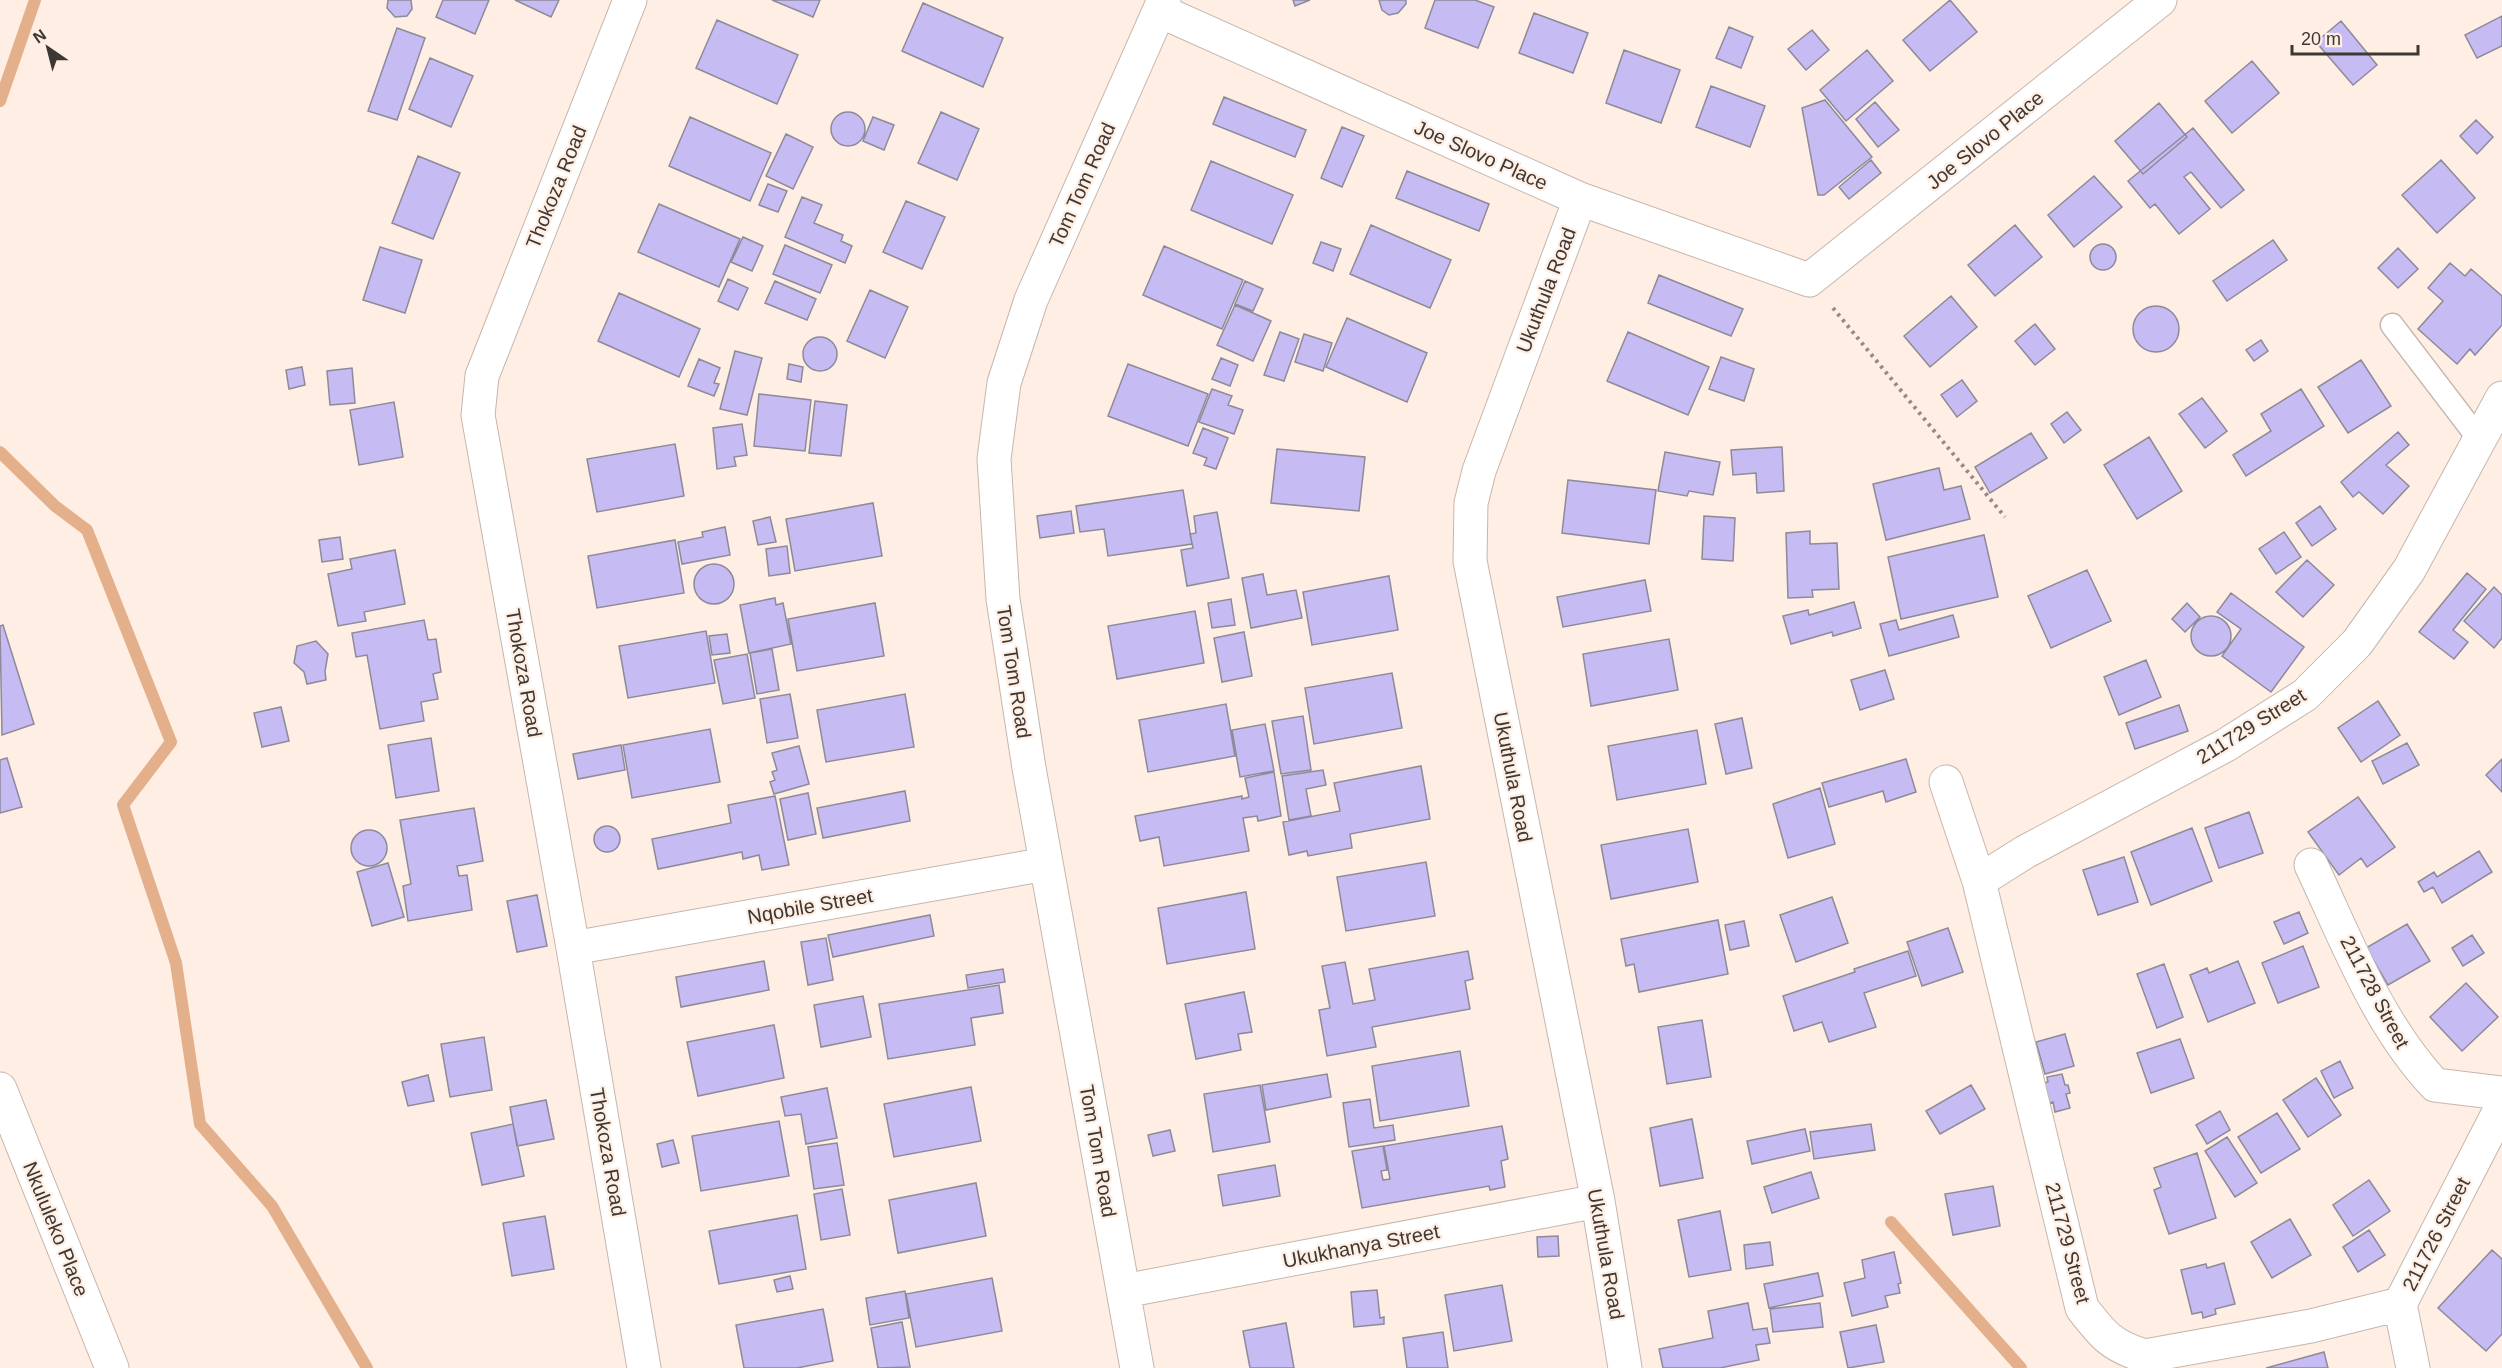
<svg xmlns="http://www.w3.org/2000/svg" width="2502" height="1368" viewBox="0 0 2502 1368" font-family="Arial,sans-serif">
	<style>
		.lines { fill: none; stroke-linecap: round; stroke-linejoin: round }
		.stream { stroke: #e4af8b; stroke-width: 12 }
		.building { fill: #c7bbf3; stroke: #8d8a99; stroke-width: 1.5 }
		.service-casing { stroke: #c6b6ac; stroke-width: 25 }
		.minor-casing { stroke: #c6b6ac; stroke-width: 35 }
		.path { stroke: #958b84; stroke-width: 4; stroke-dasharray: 3 4.5; stroke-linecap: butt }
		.service { stroke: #fff; stroke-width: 22 }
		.minor { stroke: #fff; stroke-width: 33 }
		.labels { text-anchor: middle; stroke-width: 4.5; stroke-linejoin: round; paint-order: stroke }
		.street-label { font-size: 20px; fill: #3e3834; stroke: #feeee3 }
	</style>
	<rect width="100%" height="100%" fill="#feeee3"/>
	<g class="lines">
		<path class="stream" d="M0,101l35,-101
			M0,452l55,54 32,24 84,212 -48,63 53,158 24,161 72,82 95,162
			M1891,1222l130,146"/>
	</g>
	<path class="building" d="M388,0h23l1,9 -5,7 -12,1 -8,-9z
		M443,0h46l-14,34 -39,-17z
		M515,0h44l-8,17z
		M772,0h48l-7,17z
		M1293,0h17l-15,6z
		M1379,0h27v4l-8,9 -9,2 -7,-5z
		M1435,0h40l19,7 -16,41 -53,-20z
		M1950,0l27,32 -47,39 -27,-31z
		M923,3l80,35 -20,49 -81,-36z
		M1534,13l54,20 -15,40 -54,-20z
		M2502,16v30l-25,12 -12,-23z
		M717,20l81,35 -21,49 -81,-36z
		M2341,21l36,44 -24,20 -37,-43z
		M1729,27l24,10 -12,31 -25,-10z
		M397,28l28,10 -28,82 -29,-9z
		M1812,30l17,20 -23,20 -18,-21z
		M1624,50l56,20 -19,53 -55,-20z
		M1867,50l26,31 -47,40 -26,-31z
		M430,58l43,18 -22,51 -42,-18z
		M2252,61l27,32 -47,40 -27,-32z
		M1711,86l54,20 -15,41 -54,-20z
		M1224,97l82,33 -11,27 -82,-33z
		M1825,100l47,57 -48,38h-6l-16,-87z
		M1875,102l24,28 -21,17 -22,-28z
		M2159,103l28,34 -44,37 -28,-33z
		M831 129a17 17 0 1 1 34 0a17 17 0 1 1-34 0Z
		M941,112l38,17 -22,51 -39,-17z
		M690,117l81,36 -21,48 -81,-35z
		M873,117l21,8 -10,25 -21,-9z
		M2476,120l17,17 -16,17 -17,-18z
		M1342,127l22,9 -22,51 -21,-9z
		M2193,128l51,62 -23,18 -30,-36 -7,5 26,32 -31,25 -24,-30 -5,4 -22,-27z
		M786,134l27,13 -20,42 -27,-13z
		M418,156l42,17 -27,66 -41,-16z
		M1871,160l10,13 -32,26 -10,-12z
		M2441,160l34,38 -38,35 -35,-38z
		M1211,161l82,34 -21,49 -81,-34z
		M1407,171l82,33 -10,27 -83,-33z
		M2094,176l28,31 -48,40 -26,-32z
		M768,184l19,7 -9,21 -19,-7z
		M802,197l20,8 -8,18 29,12 -2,6 11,5 -7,17 -60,-26z
		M906,201l39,16 -23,52 -39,-17z
		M659,204l81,35 -21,48 -81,-35z
		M1371,225l80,35 -21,48 -80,-34z
		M2015,225l27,32 -47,39 -27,-31z
		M743,237l20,9 -11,25 -21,-9z
		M2273,240l14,20 -60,41 -14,-20z
		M1321,242l20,7 -8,22 -20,-8z
		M2090 257a13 13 0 1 1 26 0a13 13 0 1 1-26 0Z
		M785,245l47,20 -12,28 -47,-19z
		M1164,246l79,34 -21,49 -79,-34z
		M380,247l42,13 -17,53 -42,-13z
		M2398,248l20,21 -20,19 -20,-20z
		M2450,263l15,13 6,-7 31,27v29l-27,30 -5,-6 -13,15 -39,-35 25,-28 -15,-13z
		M1659,275l84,34 -12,27 -83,-33z
		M728,279l20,9 -10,22 -20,-9z
		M775,281l41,18 -9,21 -42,-17z
		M1245,281l18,8 -10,22 -18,-7z
		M870,290l38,17 -23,51 -38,-17z
		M619,293l81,36 -21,48 -81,-36z
		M1951,296l26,31 -47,40 -26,-31z
		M1235,305l36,16 -18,40 -36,-16z
		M2133 329a23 23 0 1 1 46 0a23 23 0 1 1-46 0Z
		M1347,318l80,35 -20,49 -81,-35z
		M2035,324l20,25 -20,16 -20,-24z
		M1280,332l19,7 -15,42 -20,-6z
		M1628,332l81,35 -21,48 -81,-34z
		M1304,334l28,9 -9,28 -28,-9z
		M803 354a17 17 0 1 1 34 0a17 17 0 1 1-34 0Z
		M2261,340l7,11 -14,10 -8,-11z
		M735,351l27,7 -15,57 -27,-6z
		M1721,357l33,12 -10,32 -35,-12z
		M1221,358l17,7 -8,21 -18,-7z
		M699,359l21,9 -6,15 5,1 -5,12 -26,-10z
		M2361,360l30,46 -43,27 -30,-46z
		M789,364l14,3 -2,15 -14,-3z
		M1128,364l80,30 -20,52 -80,-30z
		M302,367l3,18 -16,4 -3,-19z
		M352,368l3,35 -25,2 -3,-34z
		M1962,380l15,21 -20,16 -16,-22z
		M1212,389l20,7 -4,9 15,5 -9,24 -35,-12z
		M2301,389l23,37 -78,50 -13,-21 38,-24 -10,-17z
		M759,394l52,6 -6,51 -51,-5z
		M2202,398l25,33 -22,17 -26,-34z
		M815,401l32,4 -6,51 -32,-3z
		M394,402l9,55 -44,8 -9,-55z
		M2067,412l14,18 -17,13 -13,-19z
		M742,424l5,31 -13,2 2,9 -19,3 -4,-41z
		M1203,428l25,10 -12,31 -12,-4 3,-7 -14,-5z
		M2398,432l11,13 -23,20 23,21 -26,28 -24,-22 -6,5 -12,-15z
		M2031,433l16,25 -57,35 -15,-26z
		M2149,437l33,54 -45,28 -33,-54z
		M675,444l9,52 -87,16 -10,-53z
		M1782,447l2,44 -27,2 -1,-20 -23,2 -2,-25z
		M1277,449l88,8 -6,54 -88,-8z
		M1665,452l55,10 -7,33 -24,-4 -2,5 -29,-5z
		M1939,468l5,22 17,-4 9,33 -84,21 -13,-56z
		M1568,480l88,10 -7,54 -87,-11z
		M1183,490l9,54 -84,12 -4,-27 -24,3 -4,-26z
		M873,503l9,53 -87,15 -9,-52z
		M2320,506l16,23 -24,17 -16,-23z
		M1071,511l3,22 -34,5 -3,-22z
		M1217,512l12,66 -42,8 -6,-36 12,-2 -3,-14 6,-1 -2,-17z
		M1704,516l31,2 -2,43 -31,-2z
		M770,517l6,25 -18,3 -5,-24z
		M725,527l5,28 -48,9 -4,-22 25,-5 -1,-5z
		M1810,531v13l27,-1 2,46 -27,1 1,7 -25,1 -2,-65z
		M2284,532l17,25 -25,17 -17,-25z
		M1984,535l14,62 -97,22 -13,-62z
		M340,537l3,22 -21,3 -3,-22z
		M675,540l9,53 -87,15 -9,-52z
		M787,546l3,27 -21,3 -3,-27z
		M395,550l10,54 -41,8 2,9 -28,5 -10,-52 24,-5 -2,-10z
		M2307,560l27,25 -31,32 -27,-25z
		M694 584a20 20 0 1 1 40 0a20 20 0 1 1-40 0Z
		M2087,570l24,51 -60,27 -23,-52z
		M2467,573l19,16 -33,41 15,12 -14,17 -35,-27z
		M1263,574l4,21 29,-5 6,28 -51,10 -9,-50z
		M1389,576l9,54 -86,15 -9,-53z
		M1645,580l6,31 -88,16 -6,-30z
		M2494,587l8,8v43l-8,10 -30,-27z
		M2231,593l73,54 -33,45 -49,-36 19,-27 -24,-17z
		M775,598l1,7 7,-2 8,41 -42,9 -9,-48z
		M1231,599l4,26 -23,3 -4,-25z
		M1854,602l7,26 -28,8 -1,-4 -41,12 -8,-28 25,-6 1,5z
		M875,603l9,53 -87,15 -9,-52z
		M2187,603l13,14 -15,15 -13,-13z
		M1195,611l9,52 -87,16 -9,-53z
		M1953,615l6,22 -70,19 -9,-32 16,-4 3,10z
		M2191 636a20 20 0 1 1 40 0a20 20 0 1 1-40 0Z
		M424,620l4,20 8,-1 5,33 -8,2 5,25 -17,3 3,19 -44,8 -13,-74 -11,2 -4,-24z
		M3,625l31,99 -32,11 -2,-109z
		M706,631l9,52 -87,15 -9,-52z
		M1244,632l8,44 -30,6 -8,-44z
		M727,634l3,19 -18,2 -3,-19z
		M1669,639l9,51 -87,16 -8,-52z
		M316,641l12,13 -3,17 1,9 -19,4 -3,-12 -10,-9 3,-17z
		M772,649l7,41 -22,4 -7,-41z
		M747,654l8,44 -32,6 -9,-44z
		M2146,660l15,37 -42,18 -15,-38z
		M1885,670l9,29 -34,11 -9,-30z
		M1392,673l10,55 -88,16 -9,-56z
		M790,694l8,44 -31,5 -7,-44z
		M905,694l9,53 -88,15 -9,-52z
		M2378,701l22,34 -39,27 -23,-34z
		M1226,704l9,52 -87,16 -9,-52z
		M2179,705l9,26 -53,18 -9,-26z
		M281,707l8,34 -27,6 -8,-34z
		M1303,716l8,54 -30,4 -9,-53z
		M1742,718l10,50 -26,6 -11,-50z
		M1265,724l9,47 -34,6 -8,-47z
		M710,729l10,53 -88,16 -9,-53z
		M1697,730l9,54 -89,16 -9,-54z
		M431,738l8,53 -43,7 -8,-53z
		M2407,743l12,22 -36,19 -11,-23z
		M621,745l4,25 -47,9 -5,-25z
		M799,746l10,38 -35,10 -4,-12 5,-2 -3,-8 5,-2 -5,-17z
		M7,758l15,49 -22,6v-53z
		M1906,759l10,33 -30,10 -3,-11 -54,16 -7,-24z
		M2502,759v33l-16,-17z
		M1421,766l9,53 -80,15 2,14 -44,8 -1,-5 -18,4 -6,-33 57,-11 -6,-28z
		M1323,770l3,15 -20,4 5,27 -22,4 -7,-44z
		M1274,772l7,44 -23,5 -1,-5 -14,2 6,33 -85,15 -5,-29 -19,4 -5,-25 107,-20v3l7,-2 -4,-19z
		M1820,788l15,56 -47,14 -15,-54z
		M905,791l5,30 -87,17 -6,-30z
		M808,793l8,41 -28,6 -8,-41z
		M775,796l14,69 -27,5 -3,-15 -16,4 -1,-7 -84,17 -6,-30 79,-16 -3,-18z
		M2358,797l37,50 -28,20 -6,-9 -22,17 -31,-43z
		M474,808l9,53 -26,5 2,10 8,-1 5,35 -64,11 -5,-35 8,-2 -11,-64z
		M2249,812l14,41 -44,15 -14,-40z
		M594 839a13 13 0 1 1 26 0a13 13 0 1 1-26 0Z
		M2192,828l20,53 -61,24 -20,-53z
		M1688,829l10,53 -87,17 -10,-54z
		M351 848a18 18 0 1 1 36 0a18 18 0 1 1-36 0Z
		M2479,851l13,21 -50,31 -9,-16 -9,5 -6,-10 16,-10 3,5z
		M2124,857l14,45 -40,13 -15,-45z
		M1426,862l9,54 -89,15 -9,-54z
		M388,863l16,54 -32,9 -15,-54z
		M1246,892l9,57 -88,15 -9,-56z
		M537,895l10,51 -30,6 -10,-51z
		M1832,897l16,46 -52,19 -16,-47z
		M2299,912l9,21 -24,11 -10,-22z
		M930,915l4,21 -101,21 -5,-22z
		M1718,920l10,54 -89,18 -5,-28 -8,2 -5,-27z
		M1744,921l5,25 -19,4 -5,-25z
		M2407,924l23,37 -42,24 -22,-37z
		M1948,928l15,44 -41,14 -15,-44z
		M2472,935l12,18 -21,13 -11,-18z
		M826,938l7,42 -25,5 -7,-43z
		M2303,946l16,41 -41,16 -16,-40z
		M1468,951l5,28 -8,2 5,28 -98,18 4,20 -49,9 -8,-46 11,-2 -8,-42 23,-4 8,42 22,-4 -6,-31z
		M1908,951l8,25 -52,17 12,34 -47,15 -7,-20 -28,9 -11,-35 72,-24 -1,-3z
		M764,961l5,29 -88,17 -5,-30z
		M2238,961l17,42 -47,19 -18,-47 17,-7 2,5z
		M2164,964l19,53 -26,11 -20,-54z
		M1003,969l2,13 -37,6 -2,-13z
		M2466,983l32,34 -36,34 -32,-34z
		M999,985l4,28 -32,5 4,27 -87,14 -9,-55z
		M1244,992l8,40 -14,2 3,16 -45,9 -11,-55z
		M863,996l8,41 -50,10 -7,-42z
		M1702,1020l9,57 -44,7 -9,-57z
		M774,1025l10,53 -86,18 -11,-54z
		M2065,1034l9,32 -29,8 -9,-32z
		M484,1037l8,53 -42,7 -9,-53z
		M2180,1039l14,39 -43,15 -14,-40z
		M1460,1051l9,55 -89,15 -8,-55z
		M2340,1061l13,27 -19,10 -13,-27z
		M1327,1074l4,23 -65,13 -4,-25z
		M2062,1074l3,11h3l2,8 -4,1 4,14 -15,4 -2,-10 -9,3 -5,-21 9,-2 -1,-5z
		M428,1075l6,26 -26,5 -6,-24z
		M2316,1078l25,37 -33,22 -25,-37z
		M1260,1085l10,57 -57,10 -9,-58z
		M1971,1085l14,24 -45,25 -14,-23z
		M971,1087l10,54 -87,16 -10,-53z
		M827,1088l10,50 -31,6 -5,-30 -16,2 -4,-19z
		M1370,1099l4,29 19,-3 2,15 -46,7 -6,-44z
		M546,1100l8,39 -37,7 -7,-39z
		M2220,1111l10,19 -23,14 -11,-19z
		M2277,1113l23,36 -39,24 -23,-36z
		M1692,1119l11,59 -43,8 -10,-58z
		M779,1121l10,55 -88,15 -9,-55z
		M513,1124l11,52 -42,9 -11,-52z
		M1871,1124l4,26 -61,9 -4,-27z
		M1502,1126l6,33 -7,2 4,26 -15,3 -1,-4 -127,22 -10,-57 31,-5 4,24 -6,1 2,9 7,-1 -6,-33z
		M1805,1129l5,22 -58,13 -5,-23z
		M1170,1130l5,21 -22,5 -5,-21z
		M2227,1137l30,46 -22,14 -30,-46z
		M673,1140l6,23 -17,4 -5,-23z
		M837,1143l7,42 -30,4 -6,-42z
		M2197,1153l19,65 -47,16 -15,-44 7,-3 -7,-19z
		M1275,1165l5,31 -57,10 -5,-31z
		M1811,1172l8,26 -47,15 -8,-26z
		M2369,1180l21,31 -37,25 -20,-31z
		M976,1183l10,53 -88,17 -9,-53z
		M1993,1186l7,40 -47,9 -8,-41z
		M842,1189l8,46 -29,5 -7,-46z
		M1720,1211l11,59 -42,7 -11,-57z
		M797,1215l9,54 -87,15 -10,-53z
		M545,1216l9,53 -42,7 -9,-53z
		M2290,1219l21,36 -39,23 -21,-36z
		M2369,1230l16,25 -27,17 -15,-25z
		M1558,1236l1,20 -21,1 -1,-20z
		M1770,1242l3,23 -27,4 -2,-24z
		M2492,1250l10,9v75l-16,17 -48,-43z
		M1894,1252l7,31 -3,1 2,9 -15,3 3,11 -36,9 -8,-33 21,-5 -3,-18z
		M2224,1263l11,41 -20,5 1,5 -13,4 -1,-6 -10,2 -11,-44 25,-6 1,4z
		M1818,1273l5,23 -54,12 -5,-24z
		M790,1276l3,13 -16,3 -3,-12z
		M992,1278l10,53 -86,16 -10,-53z
		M1502,1285l10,56 -58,10 -9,-56z
		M1377,1290l3,28 4,-1v7l-30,3 -3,-35z
		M905,1291l4,27 -39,7 -4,-27z
		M1748,1303l5,27 14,-2 3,15 -14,2 3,15 -39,8h-57l-4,-19 54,-11 -5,-27z
		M1820,1303l3,24 -50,5 -3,-23z
		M823,1309l10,52 -36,7h-53l-8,-43z
		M902,1322l8,45 -32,1 -7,-40z
		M1286,1323l8,45h-44l-7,-37z
		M1876,1325l8,37 -36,6 -8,-36z
		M1443,1332l5,36h-41l-4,-30z
		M2324,1352l4,16h-62z"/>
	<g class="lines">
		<defs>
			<path id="service" d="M2392,325l87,114"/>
			<path id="minor" d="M630,0l-148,376 -4,39 95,533 71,420
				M1160,11l420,188 229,81 351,-280
				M1580,199l-101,272 -8,32 -1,58 128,640 27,167
				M1946,782l33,99 103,427c21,27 29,38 63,48l166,-30 89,-22
				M2311,865c36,76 66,158 124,220l67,8
				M1979,881l46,-29 201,-107 79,-50 52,-52 52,-73 93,-172
				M573,948l473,-84
				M0,1089l112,279
				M1124,1291l474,-90
				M1137,1368l-108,-600 -26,-169 -9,-140 10,-76 27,-83 133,-300
				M2413,1368l-13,-64 102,-198"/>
		</defs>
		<use href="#service" class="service-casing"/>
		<use href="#minor" class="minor-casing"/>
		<path class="path" d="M1833,308l172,209"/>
		<use href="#service" class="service"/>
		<use href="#minor" class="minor"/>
	</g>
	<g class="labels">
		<g class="street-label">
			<text transform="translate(1985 140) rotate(-39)" y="7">Joe Slovo Place</text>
			<text transform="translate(1481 155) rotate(24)" y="7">Joe Slovo Place</text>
			<text transform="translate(1082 185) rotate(-66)" y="7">Tom Tom Road</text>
			<text transform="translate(556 187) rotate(-68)" y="7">Thokoza Road</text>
			<text transform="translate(1546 290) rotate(-69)" y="7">Ukuthula Road</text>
			<text transform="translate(1014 672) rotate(81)" y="7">Tom Tom Road</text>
			<text transform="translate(524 673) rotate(80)" y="7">Thokoza Road</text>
			<text transform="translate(2251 726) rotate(-32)" y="7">211729 Street</text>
			<text transform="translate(1513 777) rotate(79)" y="7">Ukuthula Road</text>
			<text transform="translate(810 906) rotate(-10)" y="7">Nqobile Street</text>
			<text transform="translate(2375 992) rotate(62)" y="7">211728 Street</text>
			<text transform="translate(1098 1151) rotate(80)" y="7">Tom Tom Road</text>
			<text transform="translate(608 1152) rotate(80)" y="7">Thokoza Road</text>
			<text transform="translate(56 1229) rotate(68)" y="7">Nkululeko Place</text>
			<text transform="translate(2436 1234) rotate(-63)" y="7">211726 Street</text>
			<text transform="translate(2068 1243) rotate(75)" y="7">211729 Street</text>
			<text transform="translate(1361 1246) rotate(-11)" y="7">Ukukhanya Street</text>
			<text transform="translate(1606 1254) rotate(80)" y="7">Ukuthula Road</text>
		</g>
	</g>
	<g transform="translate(48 48) rotate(325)" stroke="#feeee3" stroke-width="4.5" paint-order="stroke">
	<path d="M0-4.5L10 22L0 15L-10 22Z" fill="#3e3834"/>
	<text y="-9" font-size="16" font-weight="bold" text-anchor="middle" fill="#3e3834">N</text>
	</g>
	<path d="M2292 45v9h126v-9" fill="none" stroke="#3e3834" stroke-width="3"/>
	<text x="2301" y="45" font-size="18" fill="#3e3834" stroke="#feeee3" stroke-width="4.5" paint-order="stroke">20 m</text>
</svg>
